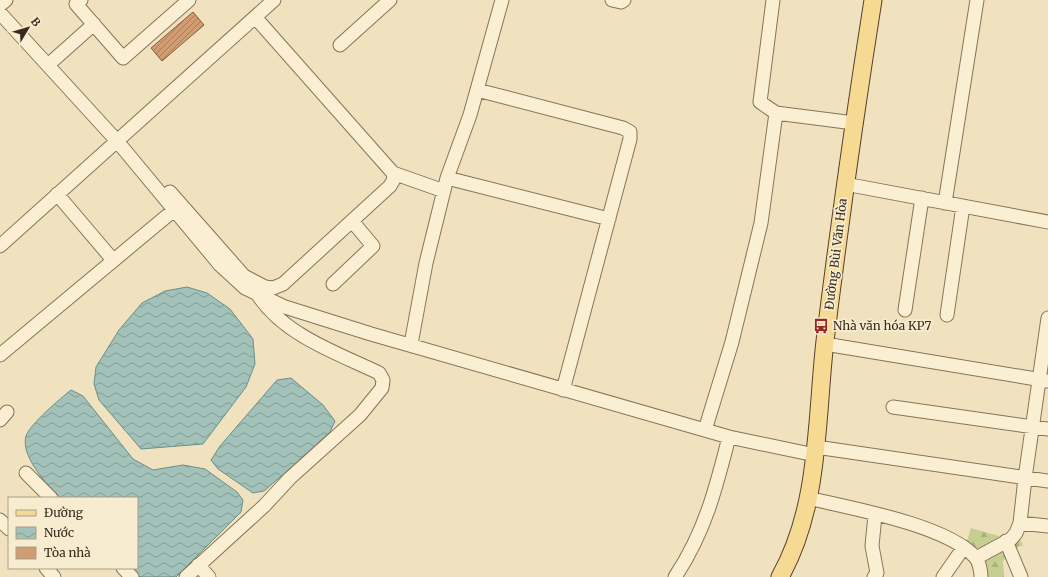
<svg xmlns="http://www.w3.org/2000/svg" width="1048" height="577" viewBox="0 0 1048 577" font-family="Merriweather,serif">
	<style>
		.forest { fill: url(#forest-firs) }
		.water { fill: url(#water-waves); stroke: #699087 }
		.building { fill: url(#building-hatch); stroke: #8a5c3b }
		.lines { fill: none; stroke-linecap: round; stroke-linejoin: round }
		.minor-casing { stroke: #897356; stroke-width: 15 }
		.major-casing { stroke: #57402b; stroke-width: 19 }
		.minor { stroke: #faefd2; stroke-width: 13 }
		.major { stroke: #f6da94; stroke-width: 17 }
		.labels { text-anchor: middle; stroke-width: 3.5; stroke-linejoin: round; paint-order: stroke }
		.street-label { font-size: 12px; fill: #382a1c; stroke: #f7eccf }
		.poi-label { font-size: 12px; fill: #382a1c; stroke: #f7eccf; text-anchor: start }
	</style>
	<defs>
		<pattern id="forest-firs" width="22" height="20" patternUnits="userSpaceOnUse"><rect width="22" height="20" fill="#c6ce92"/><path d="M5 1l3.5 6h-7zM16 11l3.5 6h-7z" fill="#abb17d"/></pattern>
		<pattern id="water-waves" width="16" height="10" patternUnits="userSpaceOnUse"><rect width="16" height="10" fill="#a2c1b9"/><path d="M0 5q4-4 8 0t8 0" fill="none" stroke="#859d96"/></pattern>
		<pattern id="building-hatch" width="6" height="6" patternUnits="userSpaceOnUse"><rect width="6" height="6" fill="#d09c72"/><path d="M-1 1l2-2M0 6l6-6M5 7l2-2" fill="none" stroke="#aa7f5d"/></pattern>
	</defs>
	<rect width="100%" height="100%" fill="#f0e2bf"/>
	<path class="forest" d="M971,528l28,8 12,7 8,-8 4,11h-4l-16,15 1,16h-20l-18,-33z"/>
	<path class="water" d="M187,287l20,6 23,16 23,30 2,25 -9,23 -43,57 -62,5 -42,-49 -5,-16 2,-17 23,-37 23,-27 23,-12z
		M291,378l32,27 12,16 -5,11 -36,33 -30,26 -11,2 -35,-24 -7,-9 9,-14 57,-66z
		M71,390l12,6 50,63 20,11 30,-5 22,4 32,23 6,8 -2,12 -65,65h-36l-9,-9h6v-70h-76c-14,-12 -41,-43 -35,-62 4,-12 35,-38 45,-46z"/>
	<path class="building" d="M193,12l11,13 -42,36 -11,-13z"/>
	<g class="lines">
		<defs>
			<path id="minor" d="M81,0l-5,4 47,54 66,-58
				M612,0l9,2 3,-2
				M773,0l-13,102 16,11 78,10
				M0,5l6,-5
				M0,13l117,128 103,124 25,23 40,19 86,27 358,103 86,18
				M340,45l50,-45
				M48,65l46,-41
				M477,90l146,38 7,4v7l-67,251
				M393,173l51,18
				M447,178l162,41
				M845,184l203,38
				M170,192l74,84 21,11 8,1 10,-4 107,-98 4,-7 -1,-6 -138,-156
				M57,194l56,66
				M945,203l32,-203
				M0,246l274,-246
				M333,284l40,-38 -21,-25
				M905,310l17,-112
				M947,315l16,-109
				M411,344l15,-81 21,-85 23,-63 32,-115
				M825,344l223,37
				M0,355l174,-145
				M893,407l155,22
				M0,420l7,-8
				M705,430l27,-88 29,-119 15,-110
				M816,447l232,34
				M26,473l25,25
				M808,498c42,10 139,27 167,59 4,4 6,14 6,20
				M0,520l9,9
				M1020,523l28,3
				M1006,541l15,36
				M976,558l35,-19 5,-6 4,-10 5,-45 23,-160
				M198,565l11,12
				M46,568l8,9
				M123,568l9,9
				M186,577l78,-71 26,-28 70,-63 22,-27 1,-8 -4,-7c-42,-20 -95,-38 -121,-78
				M675,577c30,-45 41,-89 54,-140
				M874,577l3,-4 -5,-27 3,-31
				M943,577l21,-30"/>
			<path id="major" d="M780,577c40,-71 36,-157 45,-236 14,-114 30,-227 48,-341"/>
		</defs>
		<use href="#minor" class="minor-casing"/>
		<use href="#major" class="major-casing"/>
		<use href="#minor" class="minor"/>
		<use href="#major" class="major"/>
	</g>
	<defs>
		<symbol id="bus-bare" viewBox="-9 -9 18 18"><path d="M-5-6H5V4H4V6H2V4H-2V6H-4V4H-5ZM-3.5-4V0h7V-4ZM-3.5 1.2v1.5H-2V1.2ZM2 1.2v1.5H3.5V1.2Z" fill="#9b2623" stroke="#f7eccf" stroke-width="2.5" paint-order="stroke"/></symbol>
	</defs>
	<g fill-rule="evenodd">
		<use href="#bus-bare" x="810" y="315" width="22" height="22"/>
	</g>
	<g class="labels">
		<g class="street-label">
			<text transform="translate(836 254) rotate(-83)" y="4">Đường Bùi Văn Hòa</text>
		</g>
		<g class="poi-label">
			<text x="833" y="330">Nhà văn hóa KP7</text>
		</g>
	</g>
	<rect x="8" y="497" width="130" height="72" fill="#f7eccf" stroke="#ab9e87"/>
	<rect x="16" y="510" width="20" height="6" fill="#f6da94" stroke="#ab9e87"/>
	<text x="44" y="517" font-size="12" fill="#382a1c">Đường</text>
	<rect x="16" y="527" width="20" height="12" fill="url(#water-waves)" stroke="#ab9e87"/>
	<text x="44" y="537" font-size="12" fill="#382a1c">Nước</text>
	<rect x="16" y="547" width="20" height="12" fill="#d09c72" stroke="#ab9e87"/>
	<text x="44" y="557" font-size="12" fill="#382a1c">Tòa nhà</text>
	<g transform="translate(28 28) rotate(52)" stroke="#f7eccf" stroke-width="3" paint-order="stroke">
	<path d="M0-3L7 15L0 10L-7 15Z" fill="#382a1c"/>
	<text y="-6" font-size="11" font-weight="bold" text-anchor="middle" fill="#382a1c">B</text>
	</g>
</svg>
